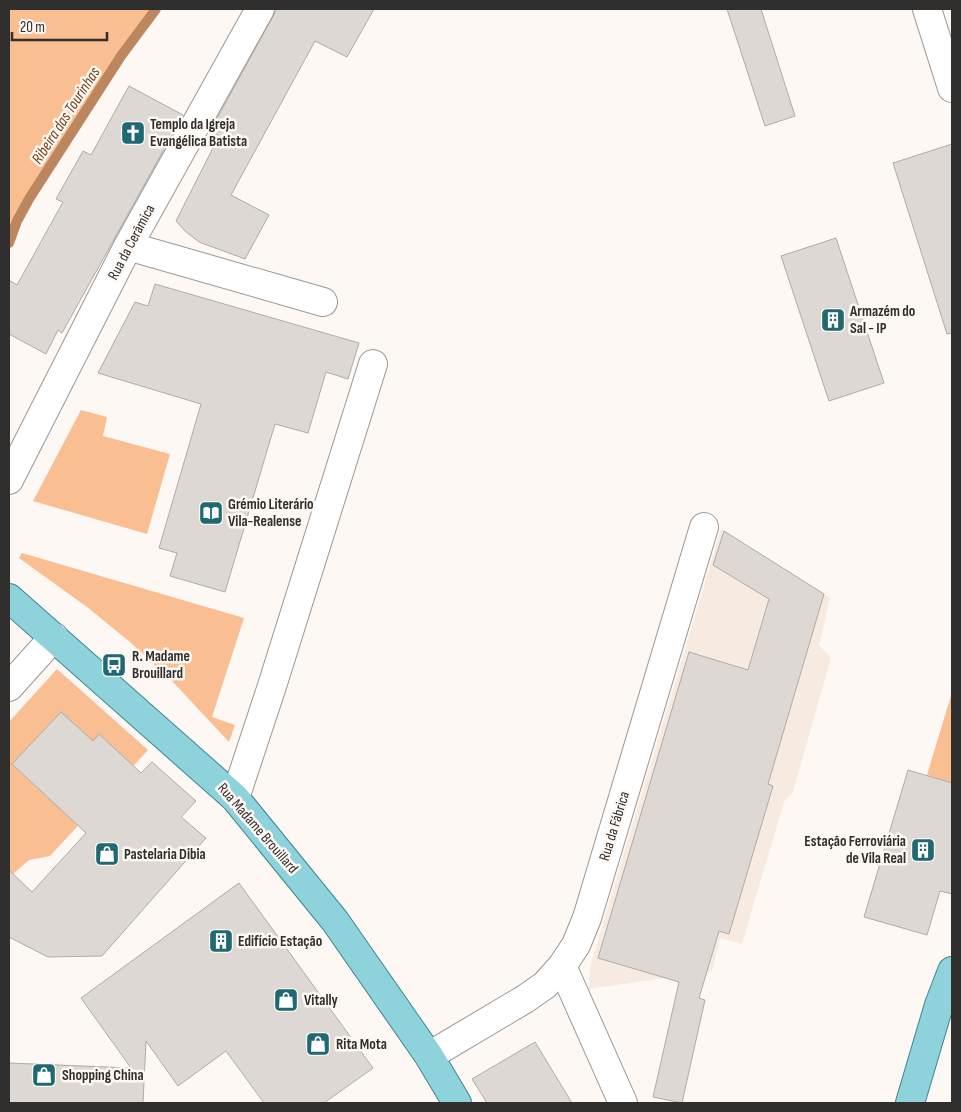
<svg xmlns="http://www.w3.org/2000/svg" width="961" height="1112" viewBox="0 0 961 1112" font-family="'Sofia Sans Condensed',sans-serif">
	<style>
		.built { fill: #f6eae1 }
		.green { fill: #fabe93 }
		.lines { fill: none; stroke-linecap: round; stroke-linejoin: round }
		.stream { stroke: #bc865f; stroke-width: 10 }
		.building { fill: #ded8d4; stroke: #b0aba7 }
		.minor-casing { stroke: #9c9793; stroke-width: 30 }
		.major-casing { stroke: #3c8690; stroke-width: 30 }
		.minor { stroke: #fff; stroke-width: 28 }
		.major { stroke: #8ed3dc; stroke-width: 28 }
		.labels { text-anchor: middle; stroke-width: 5; stroke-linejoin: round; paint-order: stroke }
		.poi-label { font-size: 15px; font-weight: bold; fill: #312f2d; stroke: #fef8f4; text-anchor: start }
		.street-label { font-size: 15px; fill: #312f2d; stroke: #fef8f4 }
		.water-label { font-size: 16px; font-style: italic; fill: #6f3e15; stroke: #fef8f4 }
	</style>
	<rect width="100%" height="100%" fill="#fef8f4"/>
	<path class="built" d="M721,529l109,69 -11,47 12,13 -38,134 -9,10 -42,142 -22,-6 -8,33 -123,18 1,-22z"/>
	<path class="green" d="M9,9h147l-35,47 -92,143 -12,22 -8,22z
		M81,410l26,7 -4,19 67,18 -23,80 -114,-33z
		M22,553l222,65 -32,99 23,8 -6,17 -57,-61 -42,-39 -43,-35 -68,-49z
		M57,669l91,81 -98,106 -21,4 -16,14 -4,-3v-149z
		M952,692v91l-25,-8z"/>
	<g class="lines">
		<path class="stream" d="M9,243l8,-22 12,-22 92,-143 35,-47"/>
	</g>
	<path class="building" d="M277,9h97l-27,48 -32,-16 -84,154 38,20 -24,44 -46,-17 -14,-11 -9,-10 43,-85 -9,-5z
		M727,9h34l34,107 -30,10z
		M129,86l54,29 -121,218 -4,-3 -12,24 -37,-20v-54l8,5 46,-83 -7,-3 27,-48 8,4z
		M952,144v189l-5,1 -54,-171z
		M836,238l48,145 -55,18 -48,-145z
		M155,284l204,59 -11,36 -22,-7 -18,61 -33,-9 -50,168 -55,-16 7,-23 -18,-5 42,-144 -103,-31 37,-71 13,4z
		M724,531l100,63 -56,190 5,2 -44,148 -10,-3 -20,67 6,2 -23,103 -29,-6 26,-115 -81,-24 91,-306 59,18 21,-71 -56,-34z
		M61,712l32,29 6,-7 42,39 11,-11 44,39 -15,16 25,21 -104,118 -54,1 -39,-20v-67l23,22 54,-59 -74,-69z
		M908,770l44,13v111l-12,-3 -13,44 -63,-18z
		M239,883l134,185 -49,35h-60l-38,-52 -48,35 -32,-45 -3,62h-134v-40l122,5 -50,-70z
		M535,1042l37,61h-85l-15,-24z"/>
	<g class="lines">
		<defs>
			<path id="minor" d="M927,9l25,79
				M128,246l195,56
				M9,480l119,-234 132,-237
				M9,687l45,-50
				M235,798l37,-112 101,-322
				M562,966l61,137
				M429,1056l96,-57 20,-14 17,-19 14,-21 11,-27 117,-391"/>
			<path id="major" d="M9,598l226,200 100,123 94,135 28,47
				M910,1103l29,-98 13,-34"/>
		</defs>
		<use href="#minor" class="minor-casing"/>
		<use href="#major" class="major-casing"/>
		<use href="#minor" class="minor"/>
		<use href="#major" class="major"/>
	</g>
	<defs>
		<symbol id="church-square" viewBox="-11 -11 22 22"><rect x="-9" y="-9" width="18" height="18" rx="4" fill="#1f6973" stroke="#fef8f4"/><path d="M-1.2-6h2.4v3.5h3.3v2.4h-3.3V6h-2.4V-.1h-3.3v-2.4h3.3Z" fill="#fff"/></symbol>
		<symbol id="building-square" viewBox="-11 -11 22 22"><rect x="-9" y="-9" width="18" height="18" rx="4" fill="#1f6973" stroke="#fef8f4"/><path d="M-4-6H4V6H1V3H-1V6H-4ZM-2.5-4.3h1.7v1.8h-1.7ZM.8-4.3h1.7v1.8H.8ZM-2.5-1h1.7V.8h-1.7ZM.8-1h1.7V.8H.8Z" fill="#fff"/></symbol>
		<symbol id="library-square" viewBox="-11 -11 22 22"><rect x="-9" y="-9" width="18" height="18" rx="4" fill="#1f6973" stroke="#fef8f4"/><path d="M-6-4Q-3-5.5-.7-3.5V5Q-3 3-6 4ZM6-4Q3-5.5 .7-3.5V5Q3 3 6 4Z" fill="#fff"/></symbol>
		<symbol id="bus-square" viewBox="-11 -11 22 22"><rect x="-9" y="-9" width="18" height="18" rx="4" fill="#1f6973" stroke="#fef8f4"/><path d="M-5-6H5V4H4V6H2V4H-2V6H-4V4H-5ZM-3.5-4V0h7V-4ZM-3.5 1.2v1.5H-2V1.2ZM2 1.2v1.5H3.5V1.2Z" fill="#fff"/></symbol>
		<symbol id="shop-square" viewBox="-11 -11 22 22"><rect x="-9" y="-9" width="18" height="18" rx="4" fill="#1f6973" stroke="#fef8f4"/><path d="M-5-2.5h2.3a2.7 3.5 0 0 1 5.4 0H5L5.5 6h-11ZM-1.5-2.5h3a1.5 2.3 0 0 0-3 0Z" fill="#fff"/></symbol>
	</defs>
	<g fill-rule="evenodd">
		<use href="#church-square" x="119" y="119" width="28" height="28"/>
		<use href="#building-square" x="819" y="306" width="28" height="28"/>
		<use href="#library-square" x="197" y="499" width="28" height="28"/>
		<use href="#bus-square" x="100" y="651" width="28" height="28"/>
		<use href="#building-square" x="909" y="836" width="28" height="28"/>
		<use href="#shop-square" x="93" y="840" width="28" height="28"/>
		<use href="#building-square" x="207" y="927" width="28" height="28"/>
		<use href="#shop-square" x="272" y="986" width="28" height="28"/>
		<use href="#shop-square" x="304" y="1030" width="28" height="28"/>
		<use href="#shop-square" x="30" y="1061" width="28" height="28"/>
	</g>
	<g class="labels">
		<g class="poi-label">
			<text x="150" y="129">Templo da Igreja<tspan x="150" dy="17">Evangélica Batista</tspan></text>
			<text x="850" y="316">Armazém do<tspan x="850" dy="17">Sal - IP</tspan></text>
			<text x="228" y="509">Grémio Literário<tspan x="228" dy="17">Vila-Realense</tspan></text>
			<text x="132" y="661">R. Madame<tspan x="132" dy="17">Brouillard</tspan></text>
			<text x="906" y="846" text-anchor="end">Estação Ferroviária<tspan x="906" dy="17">de Vila Real</tspan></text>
			<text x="124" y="859">Pastelaria Dibia</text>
			<text x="238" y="946">Edifício Estação</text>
			<text x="304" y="1005">Vitally</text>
			<text x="336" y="1049">Rita Mota</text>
			<text x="62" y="1080">Shopping China</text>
		</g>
		<g class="street-label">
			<text transform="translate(131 242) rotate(-62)" y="5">Rua da Cerâmica</text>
			<text transform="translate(614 826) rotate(-73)" y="5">Rua da Fábrica</text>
			<text transform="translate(258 828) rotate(49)" y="5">Rua Madame Brouillard</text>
		</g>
		<g class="water-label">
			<text transform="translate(65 115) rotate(-57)" y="6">Ribeira das Tourinhas</text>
		</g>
	</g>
	<rect width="961" height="1112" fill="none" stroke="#312f2d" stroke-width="20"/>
	<path d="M12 32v8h95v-8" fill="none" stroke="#312f2d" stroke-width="2.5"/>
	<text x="20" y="32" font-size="15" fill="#312f2d" stroke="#fef8f4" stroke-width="4" paint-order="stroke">20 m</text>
</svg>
